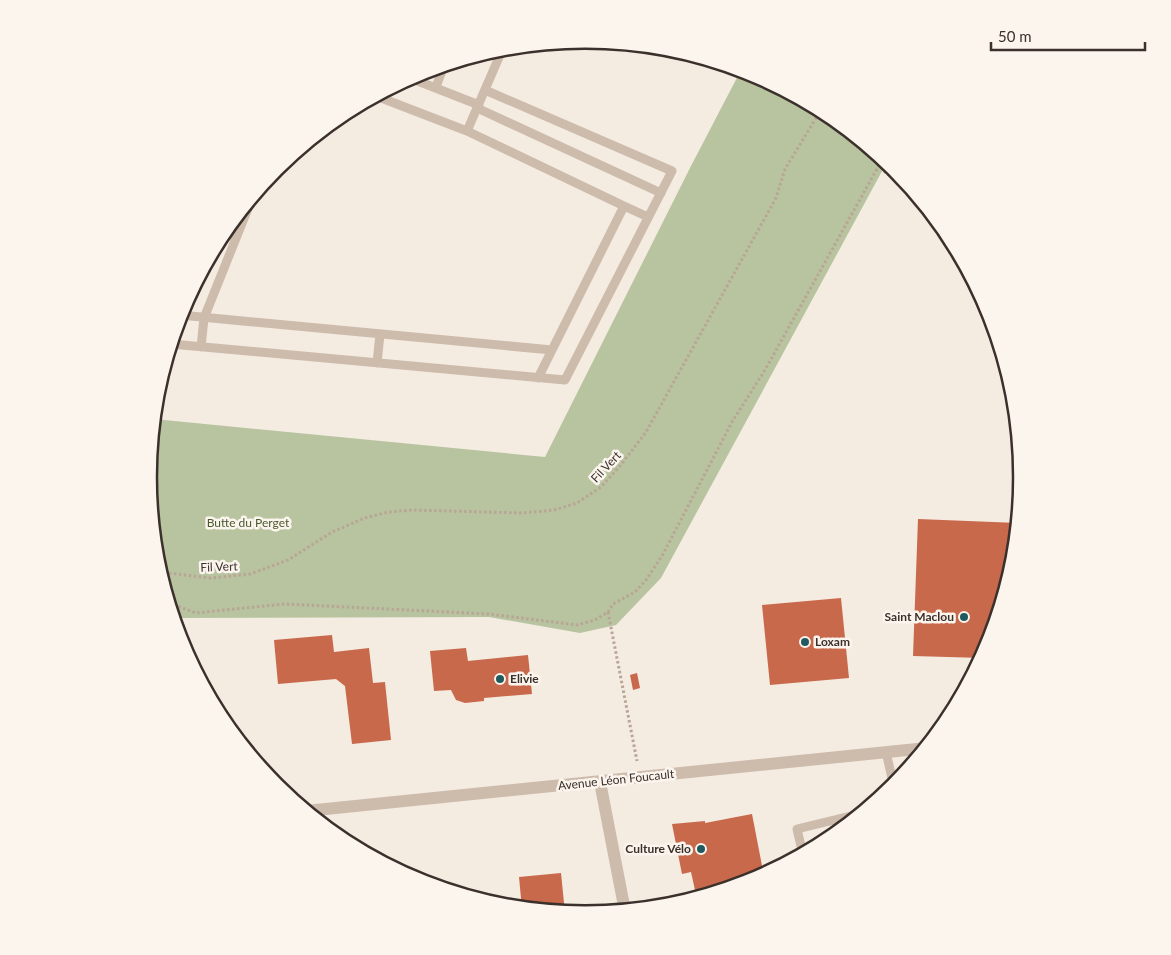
<svg xmlns="http://www.w3.org/2000/svg" width="1171" height="955" viewBox="0 0 1171 955" font-family="Lato,sans-serif">
	<style>
		.green { fill: #b8c4a0 }
		.building { fill: #c8694b }
		.lines { fill: none; stroke-linecap: round; stroke-linejoin: round }
		.path { stroke: #b9a596; stroke-width: 3; stroke-dasharray: 2.5 2.5; stroke-linecap: butt }
		.lane { stroke: #cdbbac; stroke-width: 9 }
		.street { stroke: #cdbbac; stroke-width: 12 }
		.poi-dot { fill: #1f5a5e; stroke: #fbf5ee; stroke-width: 2 }
		.labels { text-anchor: middle; stroke-width: 5; stroke-linejoin: round; paint-order: stroke }
		.street-label { font-size: 12px; fill: #3b302b; stroke: #fbf5ee }
		.park-label { font-size: 12px; fill: #4a5a2e; stroke: #fbf5ee }
		.poi-label { font-size: 12px; font-weight: bold; fill: #3b302b; stroke: #fbf5ee; text-anchor: end }
		.rim { fill: none; stroke: #3b302b; stroke-width: 2.5 }
	</style>
	<rect width="100%" height="100%" fill="#f4ebe1"/>
	<path class="green" d="M741,70l12,3 76,41 58,48 -226,416 -45,47 -36,8 -91,-16 -316,1 -17,-55 -8,-86 6,-58 391,38 146,-291z"/>
	<path class="building" d="M918,519l101,4 -4,40 -25,82 -7,13 -70,-2z
		M841,598l8,80 -79,7 -8,-80z
		M332,635l2,17 35,-4 4,35 12,-1 6,58 -39,4 -7,-58 -9,-7 -58,5 -4,-44z
		M466,648l2,13 60,-6 4,39 -48,4v3l-19,2 -9,-3 -5,-10 -17,1 -4,-40z
		M637,673l3,15 -7,2 -3,-15z
		M752,814l12,62 -11,6 -56,17 -6,-27 -9,2 -10,-50 33,-3v2z
		M561,873l4,40 -43,-4 -3,-32z"/>
	<g class="lines">
		<path class="path" d="M881,161l4,11 33,24
			M159,572l51,6 40,-4 38,-14 44,-28 33,-14 23,-6 24,-2 110,3 32,-3 23,-7 24,-16 19,-21 26,-34 130,-234 9,-29 36,-59
			M169,603l27,10 89,-9 204,10 88,11 18,-5 13,-8 5,-8 22,-12 11,-12 16,-24 70,-134 33,-52 118,-212
			M608,612l29,149"/>
		<path class="lane" d="M410,78l69,27
			M436,87l8,-22
			M376,96l91,35 36,-83
			M477,108l184,85
			M624,206l24,11
			M180,315l372,35 72,-144 -157,-75
			M171,344l394,36 107,-209 -187,-81
			M201,347l3,-29 49,-122
			M377,363l3,-29
			M538,378l14,-28
			M886,752l8,35
			M803,855l-6,-26 66,-16"/>
		<path class="street" d="M600,782l25,129
			M306,811l621,-63"/>
	</g>
	<g class="poi-dot">
		<circle cx="964" cy="617" r="5"/>
		<circle cx="805" cy="642" r="5"/>
		<circle cx="500" cy="679" r="5"/>
		<circle cx="701" cy="849" r="5"/>
	</g>
	<g class="labels">
		<g class="street-label">
			<text transform="translate(606 467) rotate(-47)" y="4">Fil Vert</text>
			<text transform="translate(219 567) rotate(-2)" y="4">Fil Vert</text>
			<text transform="translate(616 780) rotate(-6)" y="4">Avenue Léon Foucault</text>
		</g>
		<g class="park-label">
			<text x="248" y="527">Butte du Perget</text>
		</g>
		<g class="poi-label">
			<text x="954" y="621">Saint Maclou</text>
			<text x="815" y="646" text-anchor="start">Loxam</text>
			<text x="510" y="683" text-anchor="start">Elivie</text>
			<text x="691" y="853">Culture Vélo</text>
		</g>
	</g>
	<path d="M0 0H1171V955H0ZM157 477a428 428 0 1 1 856 0a428 428 0 1 1-856 0Z" fill="#fbf5ee" fill-rule="evenodd"/>
	<path class="rim" d="M157 477a428 428 0 1 1 856 0a428 428 0 1 1-856 0Z"/>
	<path d="M991 42v8h154v-8" fill="none" stroke="#3b302b" stroke-width="2.5"/>
	<text x="998" y="42" font-size="15" fill="#3b302b" stroke="#fbf5ee" stroke-width="4" paint-order="stroke">50 m</text>
</svg>
